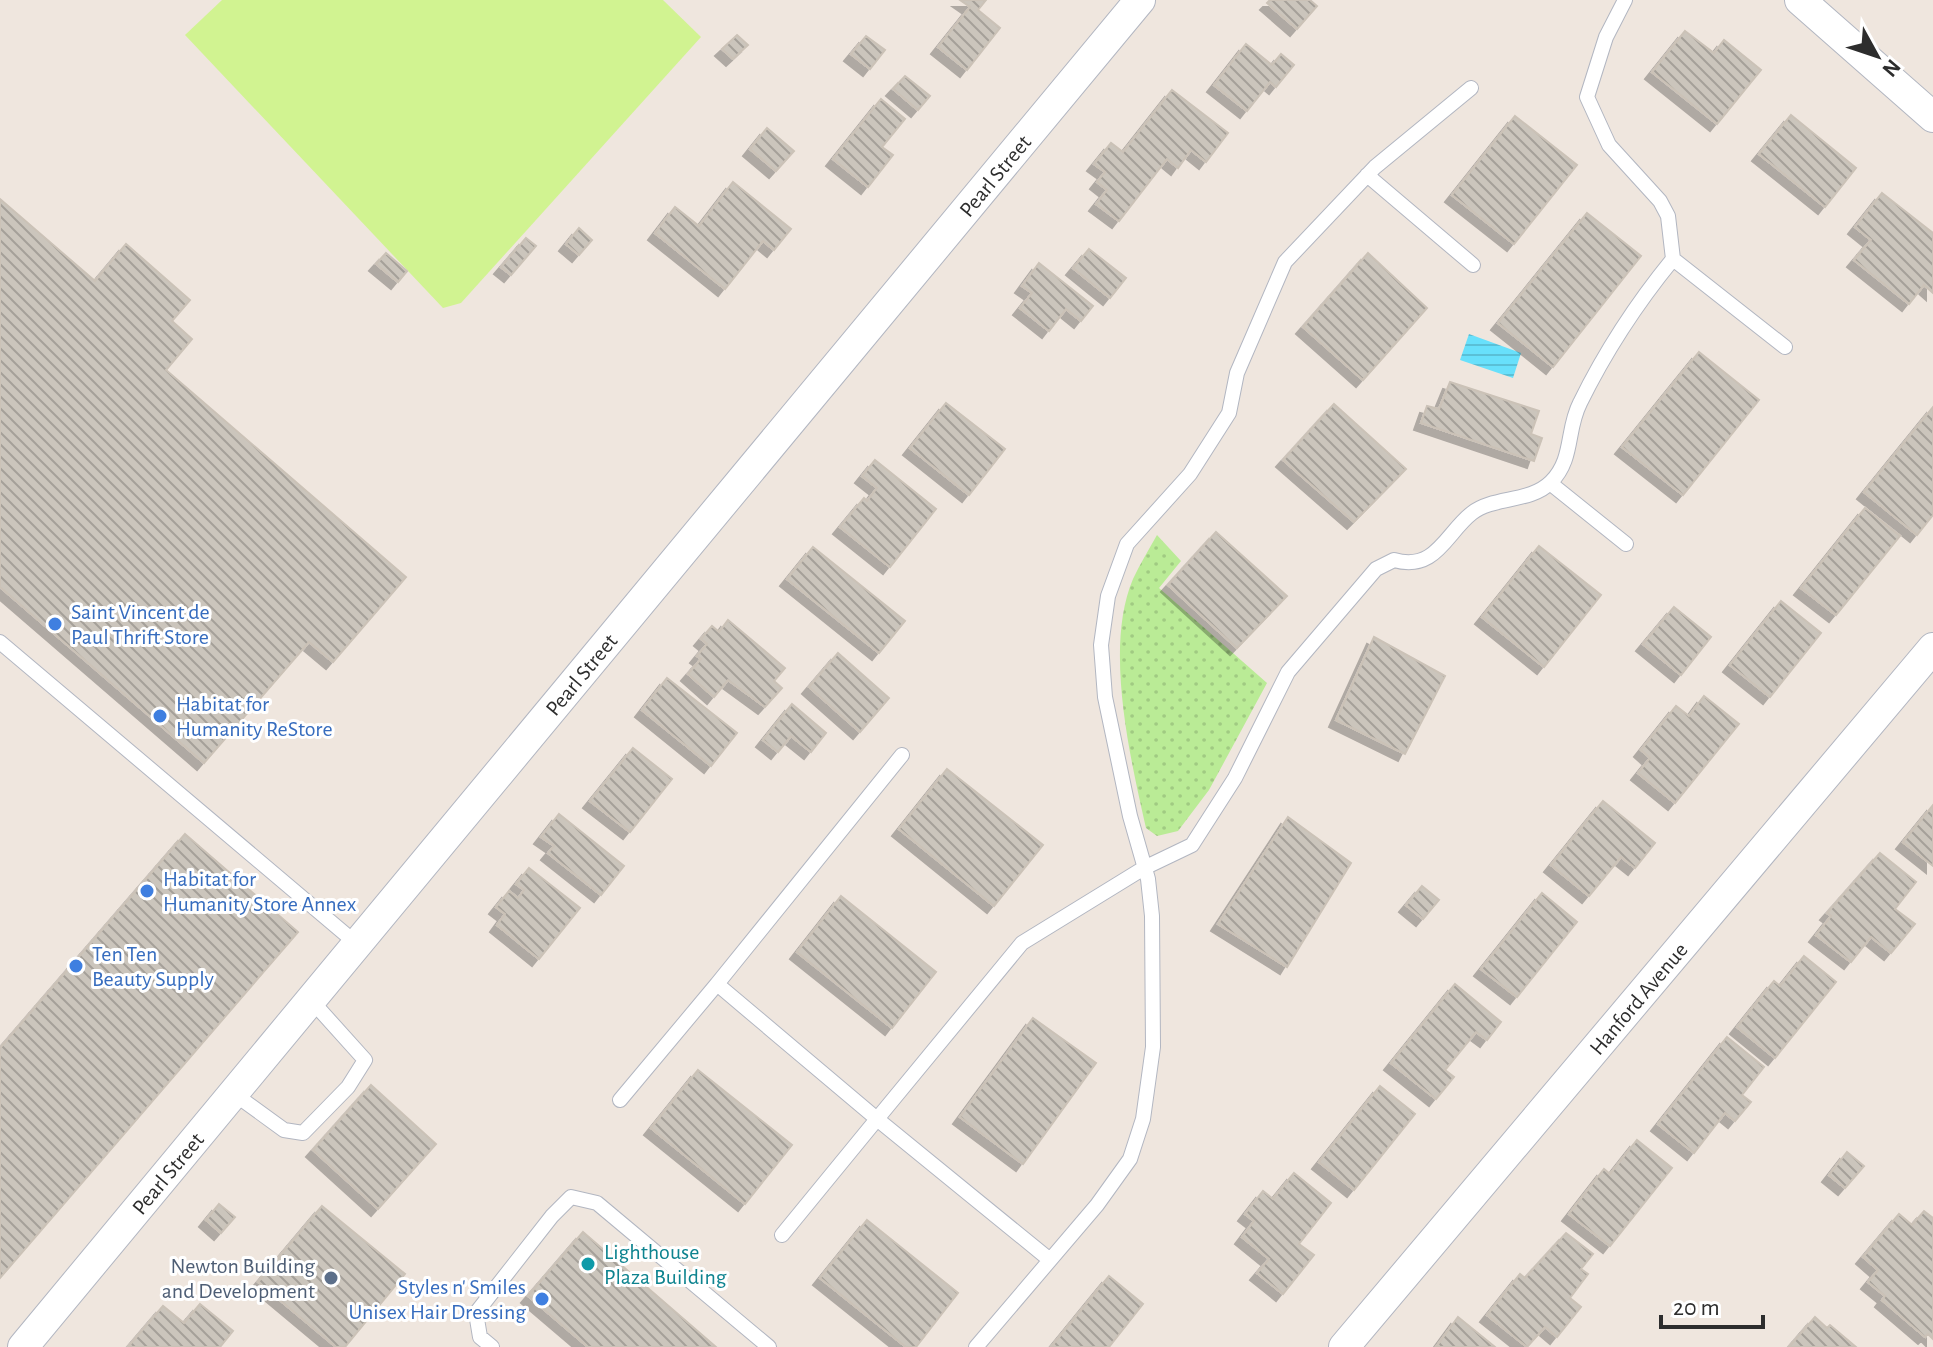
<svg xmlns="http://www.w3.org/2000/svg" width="1933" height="1347" viewBox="0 0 1933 1347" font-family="'Alegreya Sans',sans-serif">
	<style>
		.grass { fill: url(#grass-dots) }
		.pitch { fill: #d1f391 }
		.water { fill: url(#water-rules) }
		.building { fill: url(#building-back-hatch); stroke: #cbc2b7; stroke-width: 2; filter: url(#shadow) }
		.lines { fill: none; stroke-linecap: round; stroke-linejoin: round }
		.lane-casing { stroke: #b2b6c1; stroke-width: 16 }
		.street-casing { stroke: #b2b6c1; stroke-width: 32 }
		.lane { stroke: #fff; stroke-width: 14 }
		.street { stroke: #fff; stroke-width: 30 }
		.shop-dot { fill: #3f7fe0; stroke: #fff; stroke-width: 3 }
		.culture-dot { fill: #0f9aa8; stroke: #fff; stroke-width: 3 }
		.service-dot { fill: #5c6f8a; stroke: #fff; stroke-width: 3 }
		.labels { text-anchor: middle; stroke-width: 6; stroke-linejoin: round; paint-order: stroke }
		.street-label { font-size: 22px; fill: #2d2d2d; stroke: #fff }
		.shop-label { font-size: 22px; fill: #366cbe; stroke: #fff; text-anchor: start }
		.culture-label { font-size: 22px; fill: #0d838f; stroke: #fff; text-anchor: start }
		.service-label { font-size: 22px; fill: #4e5e75; stroke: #fff; text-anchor: end }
	</style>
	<defs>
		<pattern id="grass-dots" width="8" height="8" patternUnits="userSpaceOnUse" patternTransform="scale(2)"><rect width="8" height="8" fill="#baeb96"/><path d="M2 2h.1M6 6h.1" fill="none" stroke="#a0ca82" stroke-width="1.8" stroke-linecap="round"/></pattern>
		<pattern id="water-rules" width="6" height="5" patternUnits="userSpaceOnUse" patternTransform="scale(2)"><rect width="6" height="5" fill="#68e0fb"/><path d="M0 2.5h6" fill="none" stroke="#5ac0d7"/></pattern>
		<pattern id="building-back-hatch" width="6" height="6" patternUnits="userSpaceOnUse" patternTransform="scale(2)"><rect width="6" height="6" fill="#cbc5bc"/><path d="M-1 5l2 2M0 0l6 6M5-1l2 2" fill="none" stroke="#a5a099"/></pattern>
		<filter id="shadow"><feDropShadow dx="-7" dy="7" stdDeviation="0" flood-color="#0004"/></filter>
	</defs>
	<rect width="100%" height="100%" fill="#efe6de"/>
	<path class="grass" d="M1157,535l24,26 -22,27 108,95 -58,107 -31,41 -21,5 -11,-8c-16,-71 -42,-181 -13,-249 7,-15 16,-30 24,-44z"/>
	<path class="pitch" d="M222,0h441l38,37 -240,266 -18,5 -258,-273z"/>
	<path class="water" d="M1469,334l52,19 -8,25 -53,-18z"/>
	<path class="building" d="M960,0h26l-8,10 22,18 -33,42 -29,-23 32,-40z
		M1270,0h40l7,6 -20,23 -30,-26z
		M1685,31l29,22 10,-13 37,30 -44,54 -65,-52z
		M737,35l11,10 -15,14 -11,-10z
		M866,36l19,14 -15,19 -19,-15z
		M1246,44l26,21 9,-11 13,11 -18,22 -6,-5 -23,29 -33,-26z
		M905,76l25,20 -12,14 -25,-21z
		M1172,90l56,43 -22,29 -15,-12 -13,18 -11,-9 -48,62 -23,-17 11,-14 -10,-8 8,-10 -11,-8 17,-21 12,9z
		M881,99l24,20 -23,28 11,8 -25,32 -35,-28z
		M1791,115l65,53 -31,39 -66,-53z
		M1515,116l62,49 -63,79 -62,-49z
		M767,128l27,23 -18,20 -26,-22z
		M733,182l58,47 -17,21 -11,-9 -38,48 -70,-56 20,-26 24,19z
		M1882,193l51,40v60l-9,-8 -15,19 -55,-44 17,-20 -16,-13z
		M0,199l95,82 31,-37 64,56 -18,21 20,18 -26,31 240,207 -73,85 -24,-20 -105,121 -204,-176z
		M1587,213l54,43 -88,111 -55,-44z
		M579,228l13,12 -13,15 -13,-11z
		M526,238l10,8 -25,29 -10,-8z
		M1089,249l37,29 -16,20 -37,-30z
		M386,253l21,18 -9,11 -22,-18z
		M1368,253l59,55 -64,72 -60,-53z
		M1039,263l54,43 -12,15 -15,-12 -17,22 -29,-23 12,-15 -10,-7z
		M1699,352l60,48 -76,95 -61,-48z
		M1450,382l89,29 -8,23 11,4 -8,23 -113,-38 6,-17 12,3z
		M946,403l59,46 -36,46 -59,-47z
		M1334,404l72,65 -52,53 -71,-62z
		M1933,407v108l-16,20 -53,-43z
		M875,460l61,49 -46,58 -50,-40 24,-29 3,3 10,-13 -15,-12z
		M1865,508l35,28 -64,79 -35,-27z
		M1216,532l71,64 -50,52 -69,-63z
		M1539,546l62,49 -57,72 -62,-50z
		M813,547l92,74 -26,32 -92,-74z
		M1781,601l40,32 -51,64 -40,-32z
		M1674,607l37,30 -30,38 -38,-31z
		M728,620l57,48 -11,13 8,7 -17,19 -37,-27 -14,17 -26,-23 13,-15 -4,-3 10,-12 -6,-5 11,-13 7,6z
		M1374,637l71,39 -40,78 -69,-34z
		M838,653l51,45 -29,34 -51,-45z
		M667,678l70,55 -26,33 -69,-56z
		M1704,696l35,28 -64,79 -37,-30 12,-15 -9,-8 35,-44 13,10z
		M792,704l34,29 -15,19 -20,-16 -13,16 -15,-12z
		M633,748l39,31 -42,53 -40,-31z
		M947,769l96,76 -49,61 -95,-77z
		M1603,801l52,42 -20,25 -14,-11 -32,39 -38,-31z
		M1933,805v61l-30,-24z
		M559,814l65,52 -23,29 -53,-42 6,-7 -13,-9z
		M1288,817l63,46 -64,104 -69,-43z
		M185,834l113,98 -298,346v-230z
		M1880,853l36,29 -21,27 20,15 -24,29 -20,-16 -20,25 -35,-27 15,-19 -4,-3z
		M529,868l51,40 -41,51 -42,-34 8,-11 -9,-7 13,-16 9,7 6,-8 -8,-6z
		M1422,886l17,14 -16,19 -17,-14z
		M1542,893l35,29 -60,75 -36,-28z
		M841,896l95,76 -44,56 -95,-76z
		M1804,956l32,26 -61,76 -38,-31 37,-46 6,5z
		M1455,984l46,38 -14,18 -11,-8 -31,38 9,7 -18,22 -45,-36z
		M1033,1018l63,45 -73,101 -63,-47z
		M1727,1037l37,30 -22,28 9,7 -16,19 -10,-8 -31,40 -36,-29z
		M698,1070l94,75 -47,59 -94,-76z
		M371,1085l65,59 -58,65 -65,-59z
		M1380,1086l35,28 -61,76 -35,-28z
		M1637,1140l35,28 -62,78 -41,-32 35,-45 6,5z
		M1847,1152l17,14 -19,22 -16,-13z
		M1294,1173l37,30 -32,41 15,11 -31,39 -26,-21 12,-14 -27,-22 12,-16 -9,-7 18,-23 10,8z
		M219,1204l16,13 -14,16 -15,-13z
		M322,1206l83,68 -60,73h-9l-78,-65z
		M1924,1211l9,7v121l-5,-5 -3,3 -43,-37 3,-4 -17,-14 10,-12 -15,-13 36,-43 13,11z
		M867,1220l91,73 -42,54h-10l-86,-69z
		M583,1232l133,115h-128l-60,-51z
		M1566,1233l27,21 -12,15 7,5 -18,24 11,9 -24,30 -12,-10 -18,20 -40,-32 33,-41 5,4z
		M1109,1276l34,28 -34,43h-58z
		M200,1304l33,27 -13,16h-92l35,-41 21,17z
		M1458,1317l37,30h-59z
		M1815,1317l12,11 3,-3 26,22h-67z"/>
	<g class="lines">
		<defs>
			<path id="lane" d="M1625,0l-19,37 -19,60 22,48 51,56 8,15 5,43 112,88
				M1367,175l106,90
				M1550,483l76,61
				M0,642l357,302
				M233,1093l51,37 19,3 45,-46 17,-27 -54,-60
				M620,1100l97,-116
				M782,1235l95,-116 -160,-135 185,-229
				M1050,1260l-173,-141 145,-176 122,-75 48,-23 43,-67 53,-106 88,-103 18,-9c42,12 52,-27 78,-47 22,-17 58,-10 79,-31 23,-23 15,-52 29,-79 25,-51 57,-100 93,-144
				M492,1347l-12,-10 -4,-24 76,-97 19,-19 26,6 172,144
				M976,1347l121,-142 33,-46 13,-40 10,-72 -1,-131 -4,-37 -18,-63 -25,-119 -4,-52 7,-49 19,-52 63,-70 39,-61 8,-40 48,-111 90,-95 96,-79"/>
			<g id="street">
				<path d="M1800,0l133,117"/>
				<path id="s1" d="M23,1347l1117,-1347"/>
				<path id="s2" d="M1344,1347l589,-699"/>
			</g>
		</defs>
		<use href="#lane" class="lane-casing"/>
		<use href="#street" class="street-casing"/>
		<use href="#lane" class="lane"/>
		<use href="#street" class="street"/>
	</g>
	<g class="shop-dot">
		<circle cx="55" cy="624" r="8"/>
		<circle cx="160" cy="716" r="8"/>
		<circle cx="147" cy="891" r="8"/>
		<circle cx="76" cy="966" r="8"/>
		<circle cx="542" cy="1299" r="8"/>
	</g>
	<circle class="culture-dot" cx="588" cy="1264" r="8"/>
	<circle class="service-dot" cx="331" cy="1278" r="8"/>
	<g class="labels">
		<g class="street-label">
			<text dy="8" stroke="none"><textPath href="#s1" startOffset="1522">Pearl Street</textPath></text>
			<text dy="8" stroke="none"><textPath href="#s1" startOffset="874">Pearl Street</textPath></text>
			<text dy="8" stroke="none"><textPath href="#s2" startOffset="456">Hanford Avenue</textPath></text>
			<text dy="8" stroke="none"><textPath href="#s1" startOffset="226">Pearl Street</textPath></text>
		</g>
		<g class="shop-label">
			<text x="71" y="619">Saint Vincent de<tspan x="71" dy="25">Paul Thrift Store</tspan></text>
			<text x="176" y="711">Habitat for<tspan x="176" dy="25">Humanity ReStore</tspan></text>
			<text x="163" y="886">Habitat for<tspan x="163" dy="25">Humanity Store Annex</tspan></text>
			<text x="92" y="961">Ten Ten<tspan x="92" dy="25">Beauty Supply</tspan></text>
			<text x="526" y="1294" text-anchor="end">Styles n' Smiles<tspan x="526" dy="25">Unisex Hair Dressing</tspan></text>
		</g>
		<g class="culture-label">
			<text x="604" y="1259">Lighthouse<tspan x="604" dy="25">Plaza Building</tspan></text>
		</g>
		<g class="service-label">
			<text x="315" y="1273">Newton Building<tspan x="315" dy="25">and Development</tspan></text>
		</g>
	</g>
	<g transform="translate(1877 56) rotate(130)" stroke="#ffffff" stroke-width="6" paint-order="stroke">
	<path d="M0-6L14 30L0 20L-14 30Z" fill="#2d2d2d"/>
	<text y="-12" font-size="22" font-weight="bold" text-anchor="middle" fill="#2d2d2d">N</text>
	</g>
	<path d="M1661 1315v12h102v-12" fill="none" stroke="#2d2d2d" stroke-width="4"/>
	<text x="1673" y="1315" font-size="24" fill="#2d2d2d" stroke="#ffffff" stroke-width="6" paint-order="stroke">20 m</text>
</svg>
